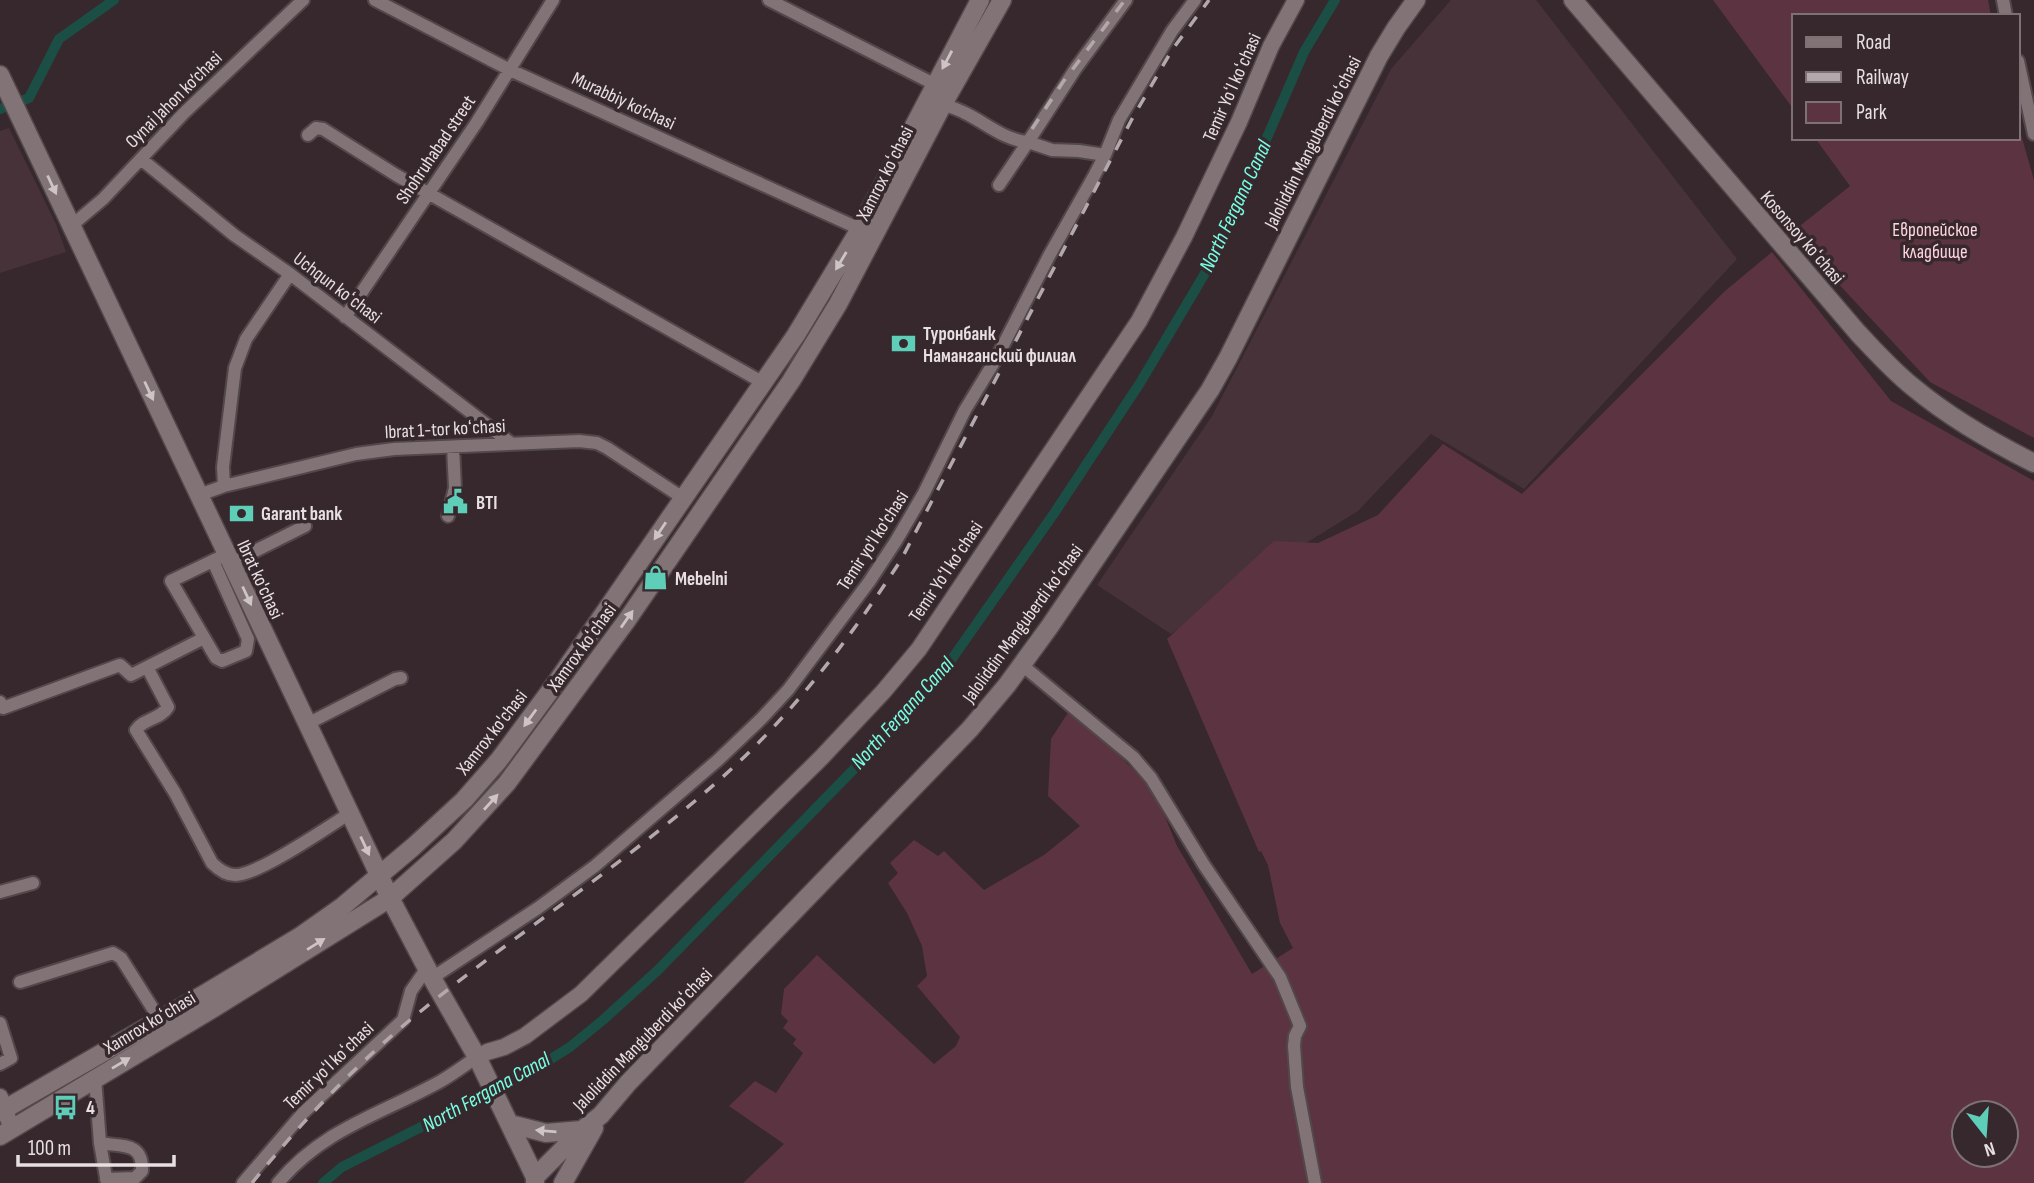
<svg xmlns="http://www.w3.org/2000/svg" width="2034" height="1183" viewBox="0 0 2034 1183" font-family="'Sofia Sans Condensed',sans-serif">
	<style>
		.built { fill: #463238 }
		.green { fill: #5c3441; fill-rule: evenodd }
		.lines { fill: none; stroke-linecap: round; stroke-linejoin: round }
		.canal { stroke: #1b4f45; stroke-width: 10 }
		.minor-casing { stroke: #52474a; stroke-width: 16 }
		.tertiary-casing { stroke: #52474a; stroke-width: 19 }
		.secondary-casing { stroke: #52474a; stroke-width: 21 }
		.minor { stroke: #827377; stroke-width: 12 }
		.tertiary { stroke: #827377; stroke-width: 16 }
		.secondary { stroke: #827377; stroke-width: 18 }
		.rail { stroke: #b3a8ac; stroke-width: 3.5; stroke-dasharray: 12 12; stroke-linecap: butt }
		.oneway { fill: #cec4c7 }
		.labels { text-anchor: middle; stroke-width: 7; stroke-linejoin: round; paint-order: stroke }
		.street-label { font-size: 19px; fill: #e8dfe2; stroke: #36282c }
		.park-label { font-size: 19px; fill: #ffd4e0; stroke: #36282c }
		.poi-label { font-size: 19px; font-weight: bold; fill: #e8dfe2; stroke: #36282c; text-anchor: start }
		.water-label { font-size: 21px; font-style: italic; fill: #77ffe4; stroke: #36282c }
	</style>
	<rect width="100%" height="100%" fill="#36282c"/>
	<path class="built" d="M1451,0h85l201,259 -213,230 -93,-55 -73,77 -91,56 -96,67 -74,-49 115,-169 179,-347z
		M9,128l47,96 10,28 -66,21v-142z"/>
	<path class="green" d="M1713,0h275l3,16h-197v94z
		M2018,124l16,56v258l-104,-56 -139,-149 59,-47 -35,-48h203z
		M1772,252l119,149 143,80v702h-1291l41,-39 -55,-38 26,-25 21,12 27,-40 -10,-9 3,-5 -13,-11 5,-7 -7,-7 3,-25 33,-34 117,109 22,-18 4,-9 -43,-51 10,-10 -5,-30 -15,-33 -19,-30 10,-10 -8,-10 24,-23 24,16 6,-5 40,39 60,-35 36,-29 -32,-30 3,-57 20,-31 83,82 23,56 75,128 41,-26 -13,-25 -12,-58 -7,-14 -2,1 -92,-213 107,-98 44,2 60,-28 65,-71 79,50 203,-203zM1964,1113h42v42h-42z"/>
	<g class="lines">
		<path class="canal" d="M0,109l29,-11 30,-59 55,-39
			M323,1183l19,-16 188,-95 40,-25 33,-27 55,-50 236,-242 48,-55 113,-161 85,-129 77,-130 87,-201 31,-52"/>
		<defs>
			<path id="minor" d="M375,0l135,70 350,159
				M769,0l165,84 9,20c7,3 15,5 22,9 21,10 39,27 63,29l48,-74 50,-68
				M2003,0l3,16
				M2018,61l16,73
				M308,135l8,-7 7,1 73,46 366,207
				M141,159l93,76 56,39 222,170
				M999,185l29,-43 24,8 27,1 26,4
				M71,226l32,-27 81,-86 119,-113
				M345,317l132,-195 76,-122
				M224,486l-1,-19 12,-99 11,-29 44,-65
				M199,495l25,-9 132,-32 38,-5 185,-8 18,2 10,5 76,50
				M448,516l7,-28 -2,-41
				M213,561l35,78 -2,12 -24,10 -6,-3 -45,-77 56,-27
				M231,563l74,-37
				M204,638l-57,29 21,40c-7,12 -25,12 -32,23l39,63 37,70c7,7 14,12 23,12 22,1 93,-48 115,-62
				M1022,665l111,92 18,21 53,87 76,112 20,49 -5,10 -1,10 3,41 18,96
				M0,702l3,6 117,-43 11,10 16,-8
				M307,724l88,-45 6,-1
				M0,892l33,-9
				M432,978l106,-70 57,-42 123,-106 44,-42 26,-28 81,-108 27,-41 28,-48 41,-83 31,-51 53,-103 44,-78 12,-23 14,-35 53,-89 23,-31
				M20,982l93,-29 8,5 39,62
				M0,1023l11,35 -11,6
				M95,1078l5,65 7,40
				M100,1143c23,4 43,-1 42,28l-7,7 -29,1
				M243,1183l60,-70 100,-93 8,-29 16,-23
				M278,1183c46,-55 104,-69 163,-102 12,-7 24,-16 36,-24"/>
			<path id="tertiary" d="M487,1052l17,-5 21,-11 56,-42 240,-236 62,-66 36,-43 220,-328 45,-84 55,-115 32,-76 25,-46
				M0,1097l12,32"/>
			<path id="secondary" d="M1573,0l285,333c18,19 35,38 55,54 36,30 79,55 121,76
				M0,75l390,823 42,80 45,79 58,120v6
				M0,1112l206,-119 93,-56 44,-31 70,-59 51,-47 35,-40 57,-77 240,-348 64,-106 120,-229
				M510,1124l36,9 36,-3
				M0,1136l212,-127 178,-111 64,-57 53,-58 120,-163 164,-239 47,-77 105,-200 59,-104
				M535,1177l47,-47 19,-15 27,-32 342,-354 37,-44 43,-59 160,-236 18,-32 151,-302 17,-28 20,-28
				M563,1183l31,-55"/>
		</defs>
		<use href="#minor" class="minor-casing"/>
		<use href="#tertiary" class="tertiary-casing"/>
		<use href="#secondary" class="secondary-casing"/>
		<use href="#minor" class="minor"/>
		<use href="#tertiary" class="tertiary"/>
		<use href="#secondary" class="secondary"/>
		<path class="rail" d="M1032,129l31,-47 62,-82
			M252,1183c48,-59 99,-114 158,-163 108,-89 227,-163 329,-258 63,-60 115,-130 162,-202l231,-441 40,-69 37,-50"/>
	</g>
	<defs><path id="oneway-solid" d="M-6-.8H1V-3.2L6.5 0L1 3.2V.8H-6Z" transform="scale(1.75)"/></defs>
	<g class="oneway">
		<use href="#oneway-solid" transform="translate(947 60) rotate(118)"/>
		<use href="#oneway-solid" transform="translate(52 185) rotate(65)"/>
		<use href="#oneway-solid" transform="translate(841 261) rotate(121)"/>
		<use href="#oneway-solid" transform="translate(149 391) rotate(65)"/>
		<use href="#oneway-solid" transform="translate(660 531) rotate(124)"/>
		<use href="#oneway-solid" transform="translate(247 596) rotate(65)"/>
		<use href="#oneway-solid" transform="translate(627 619) rotate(-55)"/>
		<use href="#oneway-solid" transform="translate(530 718) rotate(126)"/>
		<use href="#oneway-solid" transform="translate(491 802) rotate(-48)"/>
		<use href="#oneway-solid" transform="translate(365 846) rotate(65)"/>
		<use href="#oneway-solid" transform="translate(316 944) rotate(-32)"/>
		<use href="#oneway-solid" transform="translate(121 1063) rotate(-31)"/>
		<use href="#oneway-solid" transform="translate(546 1131) rotate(-175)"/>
	</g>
	<defs>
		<symbol id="bank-bare" viewBox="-9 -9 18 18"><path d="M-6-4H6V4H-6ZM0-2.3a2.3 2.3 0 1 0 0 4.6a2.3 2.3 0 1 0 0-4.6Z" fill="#5eceb8" stroke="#36282c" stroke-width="2.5" paint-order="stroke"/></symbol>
		<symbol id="civic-bare" viewBox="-9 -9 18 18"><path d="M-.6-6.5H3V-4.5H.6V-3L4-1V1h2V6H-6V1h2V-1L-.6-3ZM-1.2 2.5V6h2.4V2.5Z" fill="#5eceb8" stroke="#36282c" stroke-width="2.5" paint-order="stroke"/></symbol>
		<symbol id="shop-bare" viewBox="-9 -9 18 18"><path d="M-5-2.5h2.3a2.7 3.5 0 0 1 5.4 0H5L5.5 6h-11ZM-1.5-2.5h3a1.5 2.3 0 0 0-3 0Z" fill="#5eceb8" stroke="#36282c" stroke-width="2.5" paint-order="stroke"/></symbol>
		<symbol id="bus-bare" viewBox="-9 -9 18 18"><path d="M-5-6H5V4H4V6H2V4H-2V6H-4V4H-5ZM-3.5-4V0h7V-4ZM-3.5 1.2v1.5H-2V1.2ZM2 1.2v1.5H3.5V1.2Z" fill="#5eceb8" stroke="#36282c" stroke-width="2.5" paint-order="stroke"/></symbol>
	</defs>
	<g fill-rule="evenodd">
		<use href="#bank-bare" x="886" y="326" width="35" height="35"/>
		<use href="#civic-bare" x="438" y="484" width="35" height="35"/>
		<use href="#bank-bare" x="224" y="496" width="35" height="35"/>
		<use href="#shop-bare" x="638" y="560" width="35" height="35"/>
		<use href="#bus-bare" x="48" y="1090" width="35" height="35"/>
	</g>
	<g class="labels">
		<g class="street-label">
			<text transform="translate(1231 87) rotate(-66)" y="7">Temir Yoʻl koʻchasi</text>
			<text transform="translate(173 99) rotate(-45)" y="7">Oynai Jahon ko‘chasi</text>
			<text transform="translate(624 100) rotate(25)" y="7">Murabbiy ko‘chasi</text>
			<text transform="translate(1312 142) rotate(-63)" y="7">Jaloliddin Manguberdi koʻchasi</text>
			<text transform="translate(435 149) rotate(-56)" y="7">Shohruhabad street</text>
			<text transform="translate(884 173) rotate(-63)" y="7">Xamrox koʻchasi</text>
			<text transform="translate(1803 237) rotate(49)" y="7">Kosonsoy koʻchasi</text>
			<text transform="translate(338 287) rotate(37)" y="7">Uchqun koʻchasi</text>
			<text transform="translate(445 428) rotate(-3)" y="7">Ibrat 1-tor koʻchasi</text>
			<text transform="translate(872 540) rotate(-57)" y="7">Temir yo'l ko'chasi</text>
			<text transform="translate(945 571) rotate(-56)" y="7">Temir Yoʻl koʻchasi</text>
			<text transform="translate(261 579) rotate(65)" y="7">Ibrat ko'chasi</text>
			<text transform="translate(1022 623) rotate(-54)" y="7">Jaloliddin Manguberdi koʻchasi</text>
			<text transform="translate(581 647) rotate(-54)" y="7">Xamrox koʻchasi</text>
			<text transform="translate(491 732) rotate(-52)" y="7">Xamrox ko'chasi</text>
			<text transform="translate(149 1022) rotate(-31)" y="7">Xamrox koʻchasi</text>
			<text transform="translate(642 1039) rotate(-46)" y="7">Jaloliddin Manguberdi koʻchasi</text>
			<text transform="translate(328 1065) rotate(-44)" y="7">Temir yoʻl koʻchasi</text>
		</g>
		<g class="park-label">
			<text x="1935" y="236">Европейское<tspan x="1935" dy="22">кладбище</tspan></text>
		</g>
		<g class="poi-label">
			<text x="923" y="340">Туронбанк<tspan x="923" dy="22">Наманганский филиал</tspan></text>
			<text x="476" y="509">BTI</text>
			<text x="261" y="520">Garant bank</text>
			<text x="675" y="585">Mebelni</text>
			<text x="86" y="1114">4</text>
		</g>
		<g class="water-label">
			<text transform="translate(1235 206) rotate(-65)" y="7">North Fergana Canal</text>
			<text transform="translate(902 713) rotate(-48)" y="7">North Fergana Canal</text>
			<text transform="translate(486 1092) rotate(-29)" y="7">North Fergana Canal</text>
		</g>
	</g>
	<rect x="1792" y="14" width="228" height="126" fill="#36282c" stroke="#7d7175" stroke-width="2"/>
	<rect x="1806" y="37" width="35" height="10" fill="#827377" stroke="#7d7175" stroke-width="2"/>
	<text x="1856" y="49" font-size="21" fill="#e8dfe2">Road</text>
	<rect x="1806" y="72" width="35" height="10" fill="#b3a8ac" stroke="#7d7175" stroke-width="2"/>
	<text x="1856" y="84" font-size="21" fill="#e8dfe2">Railway</text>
	<rect x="1806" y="102" width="35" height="21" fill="#5c3441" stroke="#7d7175" stroke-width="2"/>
	<text x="1856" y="119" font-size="21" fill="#e8dfe2">Park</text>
	<g transform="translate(1985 1134) rotate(163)"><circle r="33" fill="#36282c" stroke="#7d7175" stroke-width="2"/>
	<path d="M0-5L12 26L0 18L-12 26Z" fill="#5eceb8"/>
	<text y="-10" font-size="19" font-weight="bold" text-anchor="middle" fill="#e8dfe2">N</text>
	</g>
	<path d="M18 1155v10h156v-10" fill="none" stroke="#e8dfe2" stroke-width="3.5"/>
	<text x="28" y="1155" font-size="21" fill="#e8dfe2" stroke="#36282c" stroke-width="5" paint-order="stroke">100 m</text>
</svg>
